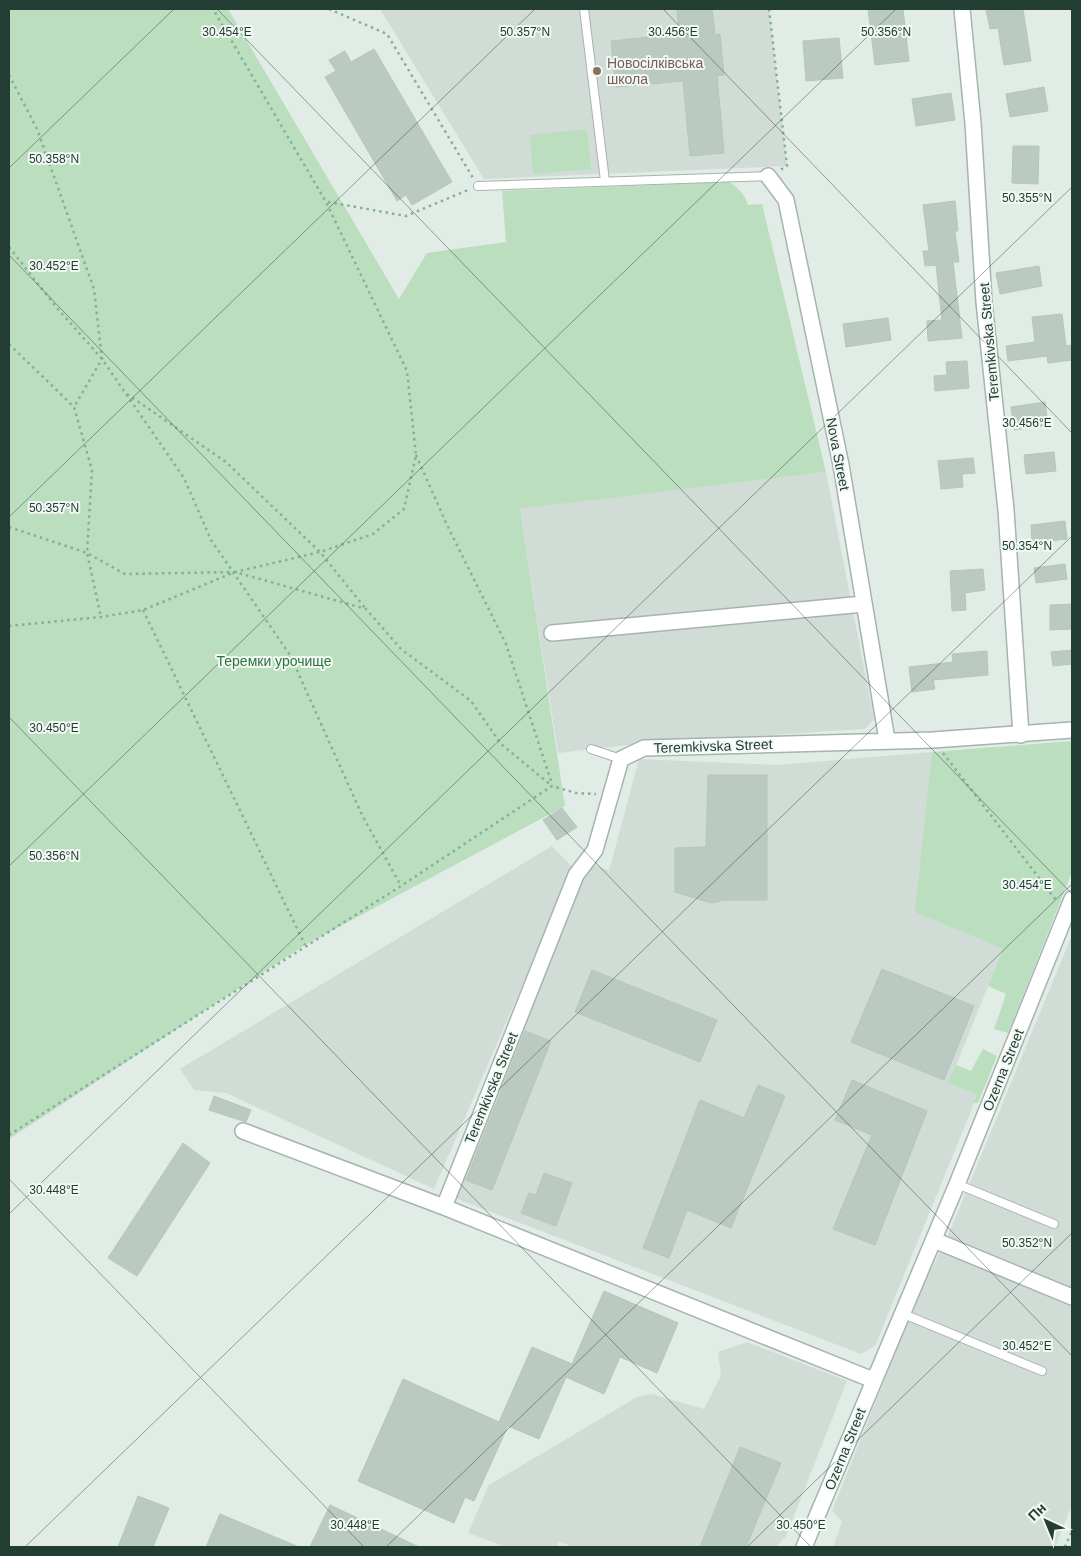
<svg xmlns="http://www.w3.org/2000/svg" width="1081" height="1556" font-family="Helvetica,sans-serif">
	<rect width="100%" height="100%" fill="#e2ece6"/>
	<path fill="#d0dcd5" d="M380,9H769L787,166L484,179Z
		M826,472L874,719L865,729L645,743L558,753L520,509Z
		M932,752L916,912L1003,949L949,1083L978,1094L875,1346L861,1354L455,1198L581,879L594,864L609,871L639,759L777,765Z
		M552,846L573,868L434,1189L226,1093L194,1090L180,1069Z
		M1072,935V1505L1055,1547H833L842,1522L832,1511L916,1301L952,1226Z
		M747,1342L847,1381L786,1536L776,1547H574L559,1542L556,1547H506L468,1533L489,1485L637,1397L651,1394L704,1409L721,1375L718,1352Z"/>
	<path fill="#badebe" d="M9,9H228L399,299L427,253L506,242L502,191L729,182C739,189 744,193 748,205L762,204L826,472L520,509L565,806L305,945L9,1139Z
		M587,129L591,169L533,174L530,135Z
		M1072,741V872L1008,1033L994,1029L1006,994L988,986L1003,949L915,912L932,752Z
		M983,1049L997,1056L978,1103H974L977,1094L948,1083L956,1065L971,1071Z"/>
	<path fill="#bacac1" stroke="#b4c6bc" d="M677,9H712L715,35L720,34L724,75L717,76L724,153L690,156L683,81L616,87L611,41L679,34Z
		M868,9H903L909,61L875,65Z
		M986,9H1023L1031,61L1004,65L998,28L990,29Z
		M839,38L843,78L806,81L803,41Z
		M374,49L452,182L412,205L406,195L397,201L325,77L336,71L329,60L345,51L351,62Z
		M1044,87L1048,111L1010,117L1006,94Z
		M951,93L955,120L916,126L912,99Z
		M1013,146H1039L1038,184L1012,183Z
		M955,201L958,231H955L959,262H953L962,338L928,341L927,321L942,320L936,265L925,266L923,251H929L923,205Z
		M1039,266L1042,286L1000,294L996,273Z
		M1062,314L1066,346L1072,345V360L1048,363L1047,356L1008,361L1006,346L1035,342L1032,317Z
		M888,318L891,340L846,347L843,324Z
		M967,361L969,388L935,391L934,376L947,375L946,362Z
		M1045,402L1048,425L1014,430L1011,407Z
		M1054,452L1056,471L1026,474L1024,455Z
		M973,458L975,473L962,474L963,487L941,489L938,461Z
		M1065,521L1067,539L1032,543L1031,525Z
		M1065,564L1067,579L1036,583L1034,568Z
		M983,569L985,590L965,593L966,610L952,611L950,571Z
		M1072,604V629L1050,630V605Z
		M1072,650V664L1053,666L1051,652Z
		M987,651L988,675L933,680L935,689L912,692L909,667L953,662L952,654Z
		M708,775H767V900H723L712,903L675,892V848L706,847Z
		M562,808L577,827L557,840L543,820Z
		M882,969L974,1006L944,1080L851,1042Z
		M592,970L717,1020L700,1062L575,1012Z
		M525,1031L551,1041L492,1190L466,1180Z
		M852,1080L927,1111L875,1245L833,1229L872,1135L835,1120Z
		M758,1085L785,1096L731,1228L687,1210L669,1258L643,1248L700,1100L744,1118Z
		M214,1096L251,1110L246,1122L209,1110Z
		M183,1143L210,1163L137,1276L108,1258Z
		M544,1173L572,1183L556,1226L521,1213L529,1193L536,1195Z
		M604,1291L678,1323L657,1373L620,1357L604,1394L566,1377L539,1439L508,1426L474,1501L465,1497L454,1523L358,1481L403,1379L499,1422L532,1347L572,1364Z
		M740,1447L781,1463L746,1547H700Z
		M138,1496L169,1508L153,1547H118Z
		M330,1505L419,1547H310Z
		M220,1514L299,1547H206Z"/>
	<g fill="none" stroke-linecap="round" stroke-linejoin="round">
		<defs>
			<path id="lane" d="M584,9L605,181
				M478,186L768,176
				M591,749L621,759
				M957,1184L1054,1224
				M901,1313L1042,1371"/>
			<path id="street" d="M962,9L973,123L984,302L1006,510L1021,735
				M768,176L786,200L841,465L887,740
				M552,633L864,604
				M243,1131L444,1207L873,1380
				M444,1207L576,875L595,850L621,759L644,748L933,740L1072,730
				M934,1240L1072,1297
				M804,1547L957,1184L1072,899"/>
		</defs>
		<use href="#lane" stroke="#a5b4ac" stroke-width="10"/>
		<use href="#street" stroke="#a5b4ac" stroke-width="18"/>
		<path stroke="#82b09a" stroke-width="2.5" stroke-dasharray="2.5 4" stroke-linecap="butt" d="M329,9L387,34L473,178
			M769,9L787,166L780,170
			M9,75L37,129L94,289L102,359L74,407
			M328,202L406,216L468,190
			M9,247L57,308L102,359L184,478L211,540L290,655L362,815L401,886
			M9,344L74,407L92,470L87,553L101,617
			M127,394L226,462L320,552L365,608
			M416,455L447,525L506,644L552,784
			M9,527L87,553L125,574L235,572L366,609L401,649L471,701L501,744L552,786
			M143,610L305,945
			M9,626L101,617L143,610L235,572L320,552L373,534L404,509L416,455L407,371L326,202L213,9
			M943,753L1056,900
			M9,1135L401,886L552,786L576,793L596,794
			M1065,1547L1072,1531"/>
		<use href="#lane" stroke="#fff" stroke-width="8"/>
		<use href="#street" stroke="#fff" stroke-width="15"/>
	</g>
	<path fill="none" stroke="#223d32" stroke-width="1" stroke-opacity="0.45" d="M217,9L1072,894M663,9L1072,433M9,168L174,9M9,255L1072,1356M9,517L535,9M9,717L811,1547M9,866L896,9M9,1179L364,1547M9,1214L1072,187M25,1547L1072,536M386,1547L1072,884M747,1547L1072,1233"/>
	<circle fill="#8d6e63" stroke="#f2f9f5" stroke-width="2" cx="597" cy="71" r="5"/>
	<g text-anchor="middle" stroke-width="4" stroke-linejoin="round" paint-order="stroke">
		<g font-size="14" fill="#785e54" stroke="#f2f9f5" text-anchor="start">
			<text x="607" y="68">Новосілківська<tspan x="607" dy="16">школа</tspan></text>
		</g>
		<g font-size="14" fill="#223d32" stroke="#f2f9f5">
			<text transform="translate(989 342) rotate(-95)" y="5">Teremkivska Street</text>
			<text transform="translate(838 454) rotate(79)" y="5">Nova Street</text>
			<text transform="translate(713 746) rotate(-2)" y="5">Teremkivska Street</text>
			<text transform="translate(1003 1070) rotate(-68)" y="5">Ozerna Street</text>
			<text transform="translate(491 1088) rotate(-68)" y="5">Teremkivska Street</text>
			<text transform="translate(845 1449) rotate(-68)" y="5">Ozerna Street</text>
		</g>
		<g font-size="14" fill="#2b753c" stroke="#f2f9f5">
			<text x="274" y="666">Теремки урочище</text>
		</g>
	</g>
	<g font-size="12" text-anchor="middle" fill="#223d32" stroke="#f2f9f5" stroke-width="4" stroke-linejoin="round" paint-order="stroke">
		<text x="525" y="36">50.357°N</text>
		<text x="886" y="36">50.356°N</text>
		<text x="227" y="36">30.454°E</text>
		<text x="673" y="36">30.456°E</text>
		<text x="54" y="163">50.358°N</text>
		<text x="1027" y="202">50.355°N</text>
		<text x="54" y="270">30.452°E</text>
		<text x="1027" y="427">30.456°E</text>
		<text x="54" y="512">50.357°N</text>
		<text x="1027" y="550">50.354°N</text>
		<text x="54" y="732">30.450°E</text>
		<text x="54" y="860">50.356°N</text>
		<text x="1027" y="889">30.454°E</text>
		<text x="54" y="1194">30.448°E</text>
		<text x="1027" y="1247">50.352°N</text>
		<text x="1027" y="1350">30.452°E</text>
		<text x="355" y="1529">30.448°E</text>
		<text x="801" y="1529">30.450°E</text>
	</g>
	<rect width="1081" height="1556" fill="none" stroke="#223d32" stroke-width="20"/>
	<g transform="translate(1046 1521) rotate(316)" stroke="#f2f9f5" stroke-width="4" paint-order="stroke">
	<path d="M0-4L9 19L0 12L-9 19Z" fill="#223d32"/>
	<text y="-8" font-size="14" font-weight="bold" text-anchor="middle" fill="#223d32">Пн</text>
	</g>
</svg>
